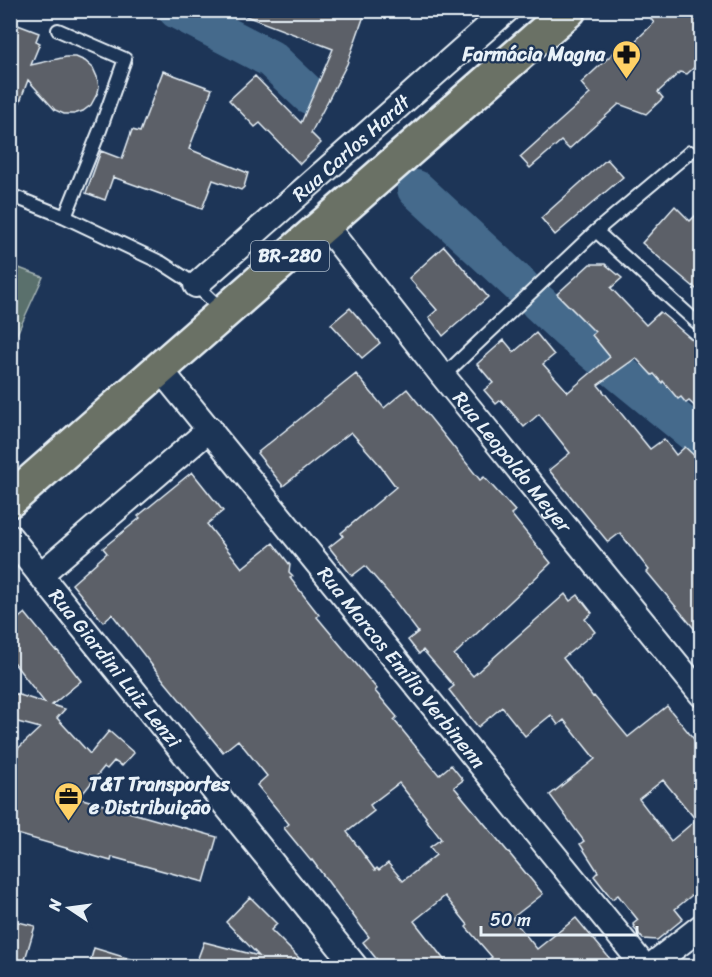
<svg xmlns="http://www.w3.org/2000/svg" width="712" height="977" font-family="Sriracha,sans-serif">
	<rect width="100%" height="100%" fill="#1d3557"/>
	<filter id="ink" filterUnits="userSpaceOnUse"><feTurbulence type="fractalNoise" baseFrequency=".0167" numOctaves="2"/><feDisplacementMap in="SourceGraphic" scale="12" xChannelSelector="R" yChannelSelector="G"/><feConvolveMatrix kernelMatrix="1 2 1 2 8 2 1 2 1" color-interpolation-filters="sRGB"/></filter>
	<g filter="url(#ink)">
		<path fill="#5a706c" stroke="#a1b0b2" stroke-width="1.5" d="M11,265L43,277L11,347L10,265Z"/>
		<g fill="none" stroke-linecap="round" stroke-linejoin="round">
			<path stroke="#446a8c" stroke-width="38" d="M177,10L271,59L309,95
				M416,189L521,286
				M538,302L569,331L702,440"/>
		</g>
		<path fill="#5c6067" stroke="#e8f1f8" stroke-width="1.5" fill-rule="evenodd" d="M235,10H366L347,64L311,133L321,143L300,164L260,123L255,127L229,100L255,76L301,123L333,49L235,12Z
			M660,10H702V60L687,74L680,72L658,92L663,98L646,114L619,104L569,149L561,141L530,168L520,157L590,94L581,83L624,43L628,48L654,23L651,19Z
			M10,22L39,33L36,41L40,43L31,65L66,57H76L85,61L93,68L97,77L99,87L98,92L91,105L83,111L74,114H64L55,110L28,80L12,123H10Z
			M163,71L212,89L189,149L248,173L244,187L241,190L213,180L202,209L113,177L105,200L86,193L101,151L122,159L132,130L140,132Z
			M607,159L623,177L555,235L541,218Z
			M675,206L690,221L702,209V294L642,243Z
			M444,246L488,297L443,336L429,317L437,310L409,278Z
			M590,264H605L622,278L611,288L646,325L660,312L702,348V413L689,401L686,403L681,397L678,399L663,381L662,383L654,374L652,375L636,358L598,385L650,449L664,439L676,455L685,447L702,463V638L647,572L649,570L620,533L608,542L549,470L570,453L539,414L524,427L501,400L496,404L484,390L493,383L477,364L504,340L514,352L536,333L554,355L543,364L568,392L610,357L592,335L595,332L557,294Z
			M350,308L380,343L362,358L331,324Z
			M356,374L384,408L407,389L480,480L484,477L515,511L511,514L551,563L454,655L473,676L565,594L570,601L578,595L592,613L585,619L595,632L563,658L593,697L594,696L628,737L667,706L702,749V887L675,909L683,919L657,940L643,939L634,928L635,926L633,924L638,920L618,895L612,899L594,876L598,872L580,844L584,841L550,795L595,759L564,720L558,725L551,715L525,736L502,707L478,727L449,690L454,686L423,650L419,654L408,640L418,632L391,596L365,566L352,576L329,547L343,536L341,533L396,487L378,463L351,432L283,486L257,453ZM663,780L696,820L671,841L639,799Z
			M192,472L223,511L207,524L242,568L273,543L290,565L289,572L293,576L290,578L319,615L317,617L377,689L375,691L397,717L394,720L439,775L451,765L463,780L454,787L543,894L512,918L537,949L576,918L616,966H479L492,957L466,927L468,925L445,896L414,921L449,966H382L363,942L369,937L312,860L311,861L284,828L289,824L257,785L267,776L238,740L223,752L165,682L112,614L103,622L72,584L107,553L103,548L140,518L138,516ZM399,783L426,817L425,818L441,839L430,847L436,855L403,881L388,863L379,870L377,868L375,870L347,832L374,811L370,805Z
			M25,613L56,651L57,650L81,681L52,705L65,709L57,718L90,754L109,731L134,753L122,766L114,761L107,769L104,767L79,798L217,837L204,882L112,857L111,861L10,832V801L18,775L10,767V756L40,728L10,720V692L45,703L10,658V625Z
			M250,897L277,924L271,930L307,966H195L204,942L259,956L226,922Z
			M10,920L35,926L23,966H10Z
			M94,948L140,962V966H89Z"/>
		<g fill="none" stroke-linecap="round" stroke-linejoin="round">
			<defs>
				<path id="service" d="M58,30L125,59L100,130L65,217L162,263L196,285L223,311
					M10,195L65,217
					M596,231L702,327
					M443,376L596,231L690,152"/>
				<g id="minor">
					<path id="s1" d="M325,225L443,376L702,695"/>
					<path id="s2" d="M196,285L507,10"/>
					<path id="s3" d="M160,369L644,966"/>
					<path id="s4" d="M10,537L355,966"/>
					<path d="M40,575L210,429"/>
					<path d="M651,966L702,926"/>
				</g>
				<path id="trunk" d="M10,500L569,10"/>
			</defs>
			<use href="#service" stroke="#e8f1f8" stroke-width="16"/>
			<use href="#minor" stroke="#e8f1f8" stroke-width="28"/>
			<use href="#trunk" stroke="#e8f1f8" stroke-width="38"/>
			<use href="#service" stroke="#1d3557" stroke-width="12"/>
			<use href="#minor" stroke="#1d3557" stroke-width="24"/>
			<use href="#trunk" stroke="#6b7165" stroke-width="33"/>
		</g>
	</g>
	<defs>
		<symbol id="pharmacy-pin" viewBox="-11 -11 22 30"><path d="M0 17L-7.5 6A9.5 9.5 0 1 1 7.5 6Z" fill="#ffd166" stroke="#1d3557"/><path d="M-2-6h4v4h4v4h-4v4h-4v-4h-4v-4h4Z" fill="#111"/></symbol>
		<symbol id="office-pin" viewBox="-11 -11 22 30"><path d="M0 17L-7.5 6A9.5 9.5 0 1 1 7.5 6Z" fill="#ffd166" stroke="#1d3557"/><path d="M-6-3h4V-5.5h4V-3h4V5H-6ZM-1-4.5V-3h2v-1.5ZM-6 0V1H6V0Z" fill="#111"/></symbol>
	</defs>
	<g fill-rule="evenodd">
		<use href="#pharmacy-pin" x="610" y="38" width="33" height="45"/>
		<use href="#office-pin" x="52" y="780" width="33" height="45"/>
	</g>
	<g text-anchor="middle" stroke-width="4.5" stroke-linejoin="round" paint-order="stroke">
		<rect fill="#1d3557" stroke="#abb9c8" stroke-width="1.5" x="251" y="241" width="78" height="30" rx="4.5"/>
		<g font-size="18" font-weight="bold" fill="#e8f1f8">
			<text x="290" y="262">BR-280</text>
		</g>
		<g font-size="20" font-weight="bold" fill="#e8f1f8" stroke="#1d3557" text-anchor="end">
			<text x="605" y="61">Farmácia Magna</text>
			<text x="89" y="791" text-anchor="start">T&amp;T Transportes<tspan x="89" dy="23">e Distribuição</tspan></text>
		</g>
		<g font-size="20" fill="#e8f1f8" stroke="#1d3557">
			<text dy="7" stroke="none"><textPath href="#s2" startOffset="207">Rua Carlos Hardt</textPath></text>
			<text dy="7" stroke="none"><textPath href="#s1" startOffset="302">Rua Leopoldo Meyer</textPath></text>
			<text dy="7" stroke="none"><textPath href="#s4" startOffset="168">Rua Giardini Luiz Lenzi</textPath></text>
			<text dy="7" stroke="none"><textPath href="#s3" startOffset="384">Rua Marcos Emílio Verbinenn</textPath></text>
		</g>
	</g>
	<rect width="712" height="977" fill="none" stroke="#1d3557" stroke-width="36"/>
	<rect x="18" y="18" width="676" height="941" fill="none" stroke="#e8f1f8" stroke-width="2" filter="url(#ink)"/>
	<g transform="translate(69 908) rotate(283)" stroke="#1d3557" stroke-width="4.5" paint-order="stroke">
	<path d="M0-4.5L10 22L0 15L-10 22Z" fill="#e8f1f8"/>
	<text y="-9" font-size="16" font-weight="bold" text-anchor="middle" fill="#e8f1f8">N</text>
	</g>
	<path d="M481 926v9h156v-9" fill="none" stroke="#e8f1f8" stroke-width="3"/>
	<text x="490" y="926" font-size="18" fill="#e8f1f8" stroke="#1d3557" stroke-width="4.5" paint-order="stroke">50 m</text>
</svg>
